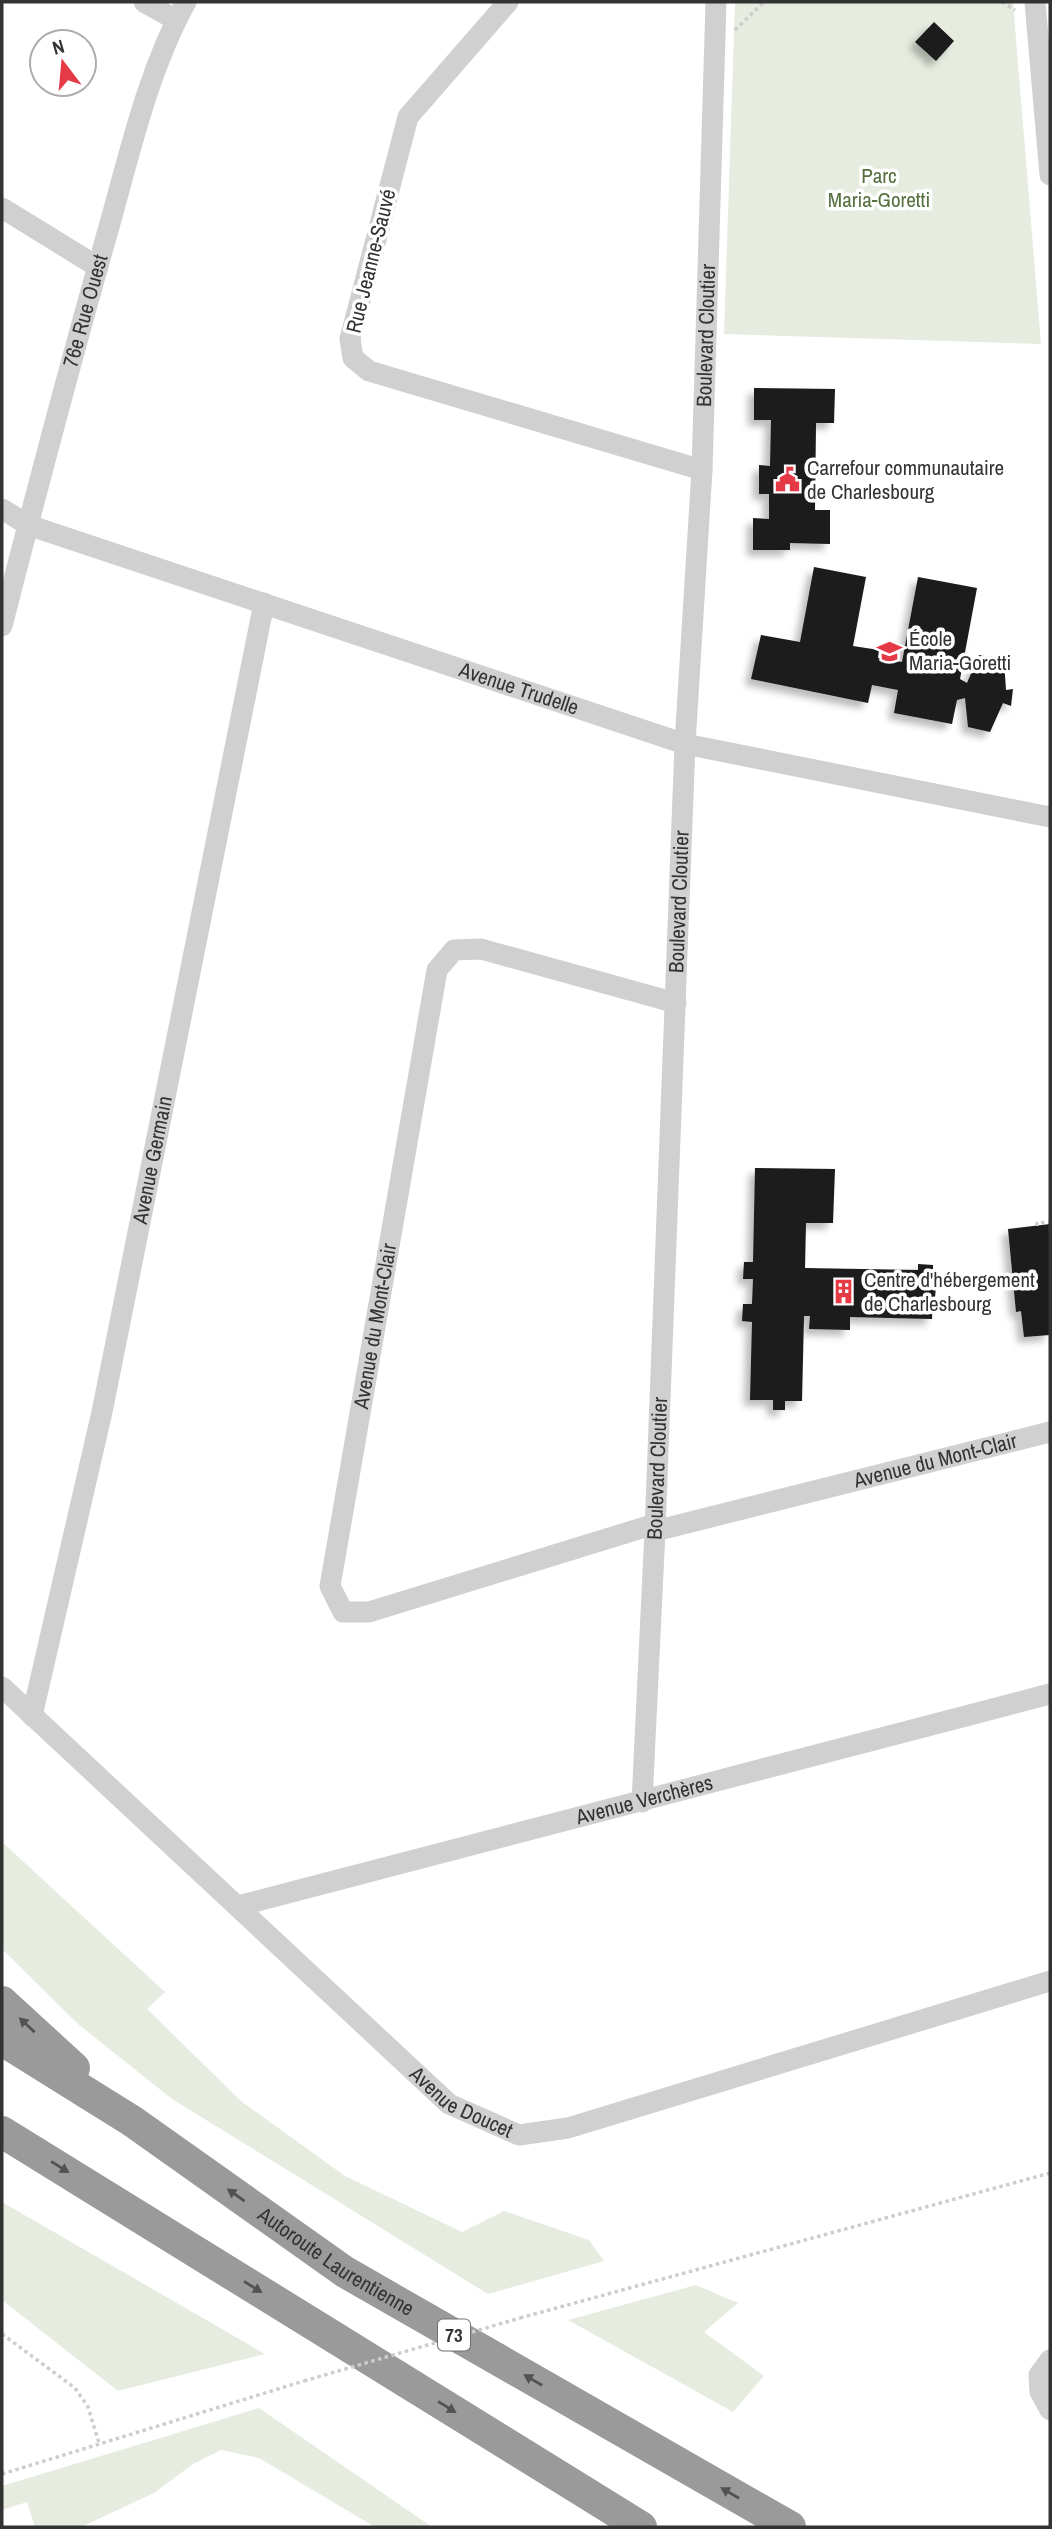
<svg xmlns="http://www.w3.org/2000/svg" width="1052" height="2529" font-family="'Archivo Narrow',sans-serif">
	<defs>
		<filter id="shadow"><feDropShadow dx="-6" dy="6" stdDeviation="3.5" flood-color="#0004"/></filter>
	</defs>
	<rect width="100%" height="100%" fill="#fff"/>
	<path fill="#e6ecdf" d="M735,2H1013L1041,344L724,334Z
		M2,1842L165,1992L147,2009L242,2102L345,2176L462,2232L504,2211L589,2240L604,2261L488,2294L172,2099L78,2024L2,1949Z
		M2,2202L265,2354L118,2391L2,2300Z
		M696,2285L738,2303L704,2332L764,2376L733,2412L568,2320Z
		M259,2408L432,2527H375L259,2458L221,2450L193,2464L154,2493L81,2527H35L27,2502L2,2510V2486Z"/>
	<path fill="#1a1a1a" filter="url(#shadow)" d="M934,22L954,41L936,61L915,42Z
		M754,388L835,389L834,423H816L815,510H830V544L790,543V550H753V518L769,519V494H759V465L770,466L771,420H754Z
		M814,567L866,577L853,646L879,650L878,658L902,662L918,577L977,588L960,679L967,683L979,655L1004,660L1006,690L1013,689L1011,706L1003,703L990,732L968,727L965,698L957,700L952,724L894,713L898,690L872,685L868,703L751,679L761,635L800,642Z
		M755,1168L835,1169L833,1223H806L805,1268L918,1270V1264L933,1265V1286H936L935,1298H933L932,1319L850,1317V1330L809,1329L810,1316H804L802,1401H785V1410H773V1400H750L752,1322L742,1321L743,1304H752L753,1279H743L744,1262H753Z
		M1050,1224V1335L1024,1337L1021,1311L1016,1312L1008,1229Z"/>
	<g fill="none" stroke-linecap="round" stroke-linejoin="round">
		<path stroke="#cdcdcd" stroke-width="3.5" stroke-dasharray="3.5 3.5" stroke-linecap="butt" d="M1002,2L1015,10
			M735,30L764,2
			M1037,1226V1223L1050,1222
			M520,2318L1050,2173
			M2,2334L75,2388L88,2407L99,2443
			M2,2474L304,2381"/>
		<g stroke="#d0d0d0" stroke-width="21">
			<path d="M144,2L176,20"/>
			<path d="M508,2L408,117L350,339L353,358L369,371L702,470"/>
			<path d="M1035,2L1050,175"/>
			<path d="M2,208L98,267"/>
			<path id="s1" d="M2,509L28,525L685,744L1050,817"/>
			<path id="s2" d="M2,626C36,493 71,360 109,227C130,152 148,71 186,2"/>
			<path id="s3" d="M655,1524L369,1612H343L330,1586L437,970L454,950L481,949L676,1003"/>
			<path id="s4" d="M655,1531L1050,1432"/>
			<path id="s5" d="M2,1687L449,2104L519,2135L568,2128L1050,1981"/>
			<path id="s6" d="M32,1716L102,1412L264,603"/>
			<path id="s7" d="M642,1802L655,1531L685,744L702,470L716,2"/>
			<path id="s8" d="M238,1906L1050,1694"/>
			<path d="M1050,2360L1039,2375L1040,2392L1050,2410"/>
		</g>
		<g stroke="#9a9a9a" stroke-width="32">
			<path d="M2,2002L74,2068"/>
			<path id="s9" d="M2,2040L132,2121L345,2272L790,2527"/>
			<path d="M2,2132L641,2527"/>
		</g>
		<path stroke="#cdcdcd" stroke-width="3.5" stroke-dasharray="3.5 3.5" stroke-linecap="butt" d="M304,2381L520,2318"/>
	</g>
	<defs><path id="oneway-solid" d="M-6-.8H1V-3.2L6.5 0L1 3.2V.8H-6Z" transform="scale(1.75)"/></defs>
	<g fill="#525252">
		<use href="#oneway-solid" transform="translate(27 2025) rotate(-137)"/>
		<use href="#oneway-solid" transform="translate(60 2167) rotate(32)"/>
		<use href="#oneway-solid" transform="translate(236 2195) rotate(-145)"/>
		<use href="#oneway-solid" transform="translate(253 2287) rotate(32)"/>
		<use href="#oneway-solid" transform="translate(533 2380) rotate(-150)"/>
		<use href="#oneway-solid" transform="translate(447 2407) rotate(32)"/>
		<use href="#oneway-solid" transform="translate(730 2493) rotate(-150)"/>
	</g>
	<defs>
		<symbol id="civic-bare" viewBox="-9 -9 18 18"><path d="M-.6-6.5H3V-4.5H.6V-3L4-1V1h2V6H-6V1h2V-1L-.6-3ZM-1.2 2.5V6h2.4V2.5Z" fill="#e63946" stroke="#fff" stroke-width="2.5" paint-order="stroke"/></symbol>
		<symbol id="school-bare" viewBox="-9 -9 18 18"><path d="M0-5L7-2L0 1L-7-2ZM-4 1L0 2.5L4 1V4Q0 6-4 4Z" fill="#e63946" stroke="#fff" stroke-width="2.5" paint-order="stroke"/></symbol>
		<symbol id="building-bare" viewBox="-9 -9 18 18"><path d="M-4-6H4V6H1V3H-1V6H-4ZM-2.5-4.3h1.7v1.8h-1.7ZM.8-4.3h1.7v1.8H.8ZM-2.5-1h1.7V.8h-1.7ZM.8-1h1.7V.8H.8Z" fill="#e63946" stroke="#fff" stroke-width="2.5" paint-order="stroke"/></symbol>
	</defs>
	<g fill-rule="evenodd">
		<use href="#civic-bare" x="770" y="462" width="35" height="35"/>
		<use href="#school-bare" x="872" y="634" width="35" height="35"/>
		<use href="#building-bare" x="826" y="1274" width="35" height="35"/>
	</g>
	<g text-anchor="middle" stroke-width="7" stroke-linejoin="round" paint-order="stroke">
		<rect fill="#fff" stroke="#707070" stroke-width="2" x="438" y="2319.5" width="32" height="31" rx="5"/>
		<g font-size="19" font-weight="bold" fill="#333">
			<text x="454" y="2342">73</text>
		</g>
		<g font-size="21" fill="#56703f" stroke="#fff">
			<text x="879" y="183">Parc<tspan x="879" dy="24">Maria-Goretti</tspan></text>
		</g>
		<g font-size="21" fill="#333" stroke="#fff">
			<text transform="translate(371 261) rotate(-76)" y="7">Rue Jeanne-Sauvé</text>
			<text dy="7" stroke="none"><textPath href="#s2" startOffset="326">76e Rue Ouest</textPath></text>
			<text dy="7" stroke="none"><textPath href="#s7" startOffset="1468">Boulevard Cloutier</textPath></text>
			<text dy="7" stroke="none"><textPath href="#s1" startOffset="548">Avenue Trudelle</textPath></text>
			<text dy="7" stroke="none"><textPath href="#s7" startOffset="901">Boulevard Cloutier</textPath></text>
			<text dy="7" stroke="none"><textPath href="#s6" startOffset="569">Avenue Germain</textPath></text>
			<text dy="7" stroke="none"><textPath href="#s3" startOffset="618">Avenue du Mont-Clair</textPath></text>
			<text dy="7" stroke="none"><textPath href="#s4" startOffset="289">Avenue du Mont-Clair</textPath></text>
			<text dy="7" stroke="none"><textPath href="#s7" startOffset="334">Boulevard Cloutier</textPath></text>
			<text dy="7" stroke="none"><textPath href="#s8" startOffset="420">Avenue Verchères</textPath></text>
			<text dy="7" stroke="none"><textPath href="#s5" startOffset="621">Avenue Doucet</textPath></text>
			<text dy="7" stroke="none"><textPath href="#s9" startOffset="401">Autoroute Laurentienne</textPath></text>
		</g>
		<g font-size="21" fill="#333" stroke="#fff" text-anchor="start">
			<text x="807" y="475">Carrefour communautaire<tspan x="807" dy="24">de Charlesbourg</tspan></text>
			<text x="909" y="646">École<tspan x="909" dy="24">Maria-Goretti</tspan></text>
			<text x="864" y="1287">Centre d'hébergement<tspan x="864" dy="24">de Charlesbourg</tspan></text>
		</g>
	</g>
	<rect width="1052" height="2529" fill="none" stroke="#333333" stroke-width="7"/>
	<g transform="translate(63 63) rotate(344)"><circle r="33" fill="#ffffff" stroke="#adadad" stroke-width="2"/>
	<path d="M0-5L12 26L0 18L-12 26Z" fill="#e63946"/>
	<text y="-10" font-size="19" font-weight="bold" text-anchor="middle" fill="#333333">N</text>
	</g>
</svg>
